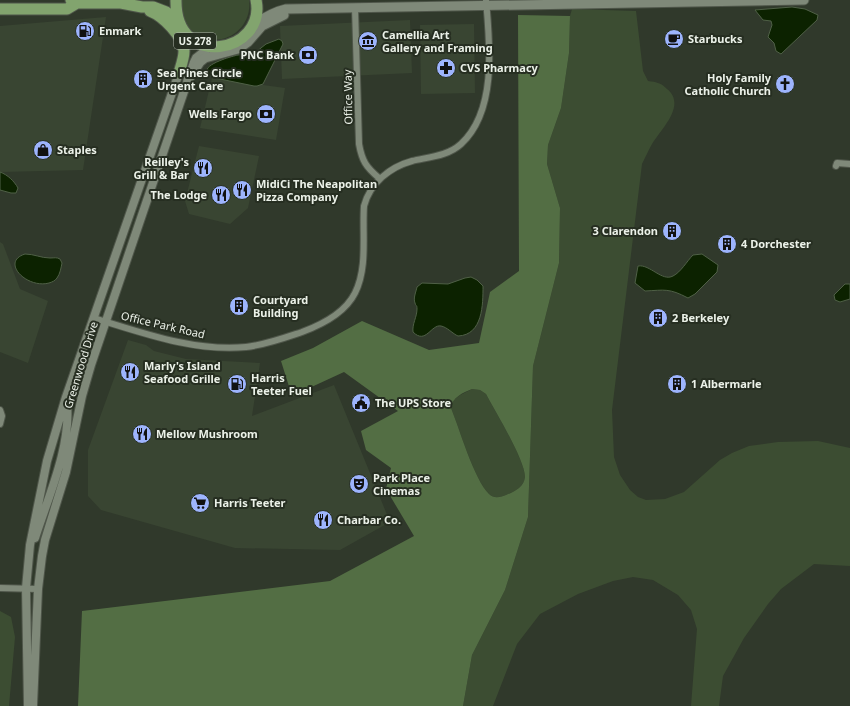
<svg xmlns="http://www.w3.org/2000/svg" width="850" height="706" font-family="'Noto Sans',sans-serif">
	<rect width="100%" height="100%" fill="#30392b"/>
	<path fill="#394532" d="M106,17L83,170L0,172V26Z
		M410,20L412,73L282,79L280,26Z
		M474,24L475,93L421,94L420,25Z
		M212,78L285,88L276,140L200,128Z
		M199,146L259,156L248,208L230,224L189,214L185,201Z
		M0,242L3,244L20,289L48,301L28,363L0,352Z
		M128,340L146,345L154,351L186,359L260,363L252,416L334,385L390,522L340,550L235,548L101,510L88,496V450Z"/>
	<path fill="#3c4d32" d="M181,0H249C253,30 220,51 195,33C191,31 187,26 185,22C182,16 182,7 181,0Z
		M572,9L636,11L643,71L648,81C657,82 661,83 667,89C687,105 661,129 652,144C648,151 645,158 642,164L612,410L614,457L620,475L630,490L638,497L646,500L665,499L684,492L720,460L732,453L749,446L778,442L818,441L850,448V566L814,564L781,589L768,604L744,638L723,676L719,706H691L697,629L691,610L678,595L653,580L633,577L613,581L578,594L540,614L517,644L493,706H463L472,655L505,590L528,517L533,366L559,263L560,208L547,164L548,145L561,108L569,53L570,16Z
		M472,389L480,390L486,394C495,411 525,460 525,477C524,487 514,492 506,495C501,497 494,499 489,494C474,479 460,430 451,408C452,397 463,394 472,389Z
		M0,611L11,617L15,637L9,706H0Z"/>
	<path fill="#536e44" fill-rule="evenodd" d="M518,15L570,16L569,53L561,108L548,145L547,164L560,208L559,263L533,366L528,517L505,590L472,655L463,706H78L82,611L330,581L414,536L386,489L391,468L366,450L361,431L398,411L344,372L292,396L281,361L313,348L362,321L429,350L479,343L490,292L519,271ZM472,389L480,390L486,394C495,411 525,460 525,477C524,487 514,492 506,495C501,497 494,499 489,494C474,479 460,430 451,408C452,397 463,393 472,389Z"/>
	<path fill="#0c2200" stroke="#4f6046" d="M792,7L805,9L818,15L817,20L781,54L776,51L774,43L768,37L772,25L771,21L763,20L755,10Z
		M279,39L282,41L283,44L263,84L257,86H254L215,78C190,68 229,57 238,55C242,54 246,56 251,56L266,44Z
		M0,172C8,175 14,181 18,188L16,193H11L0,190Z
		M25,254C34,254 41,258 50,258C55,258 56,257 60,259L62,263C61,268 60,274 57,278C55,281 52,282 49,283C27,289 0,262 25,254Z
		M702,254L718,265L717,272L695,294L688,298C669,288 665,290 645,291L635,283L638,266C650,264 662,282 673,276C681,272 687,261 693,255Z
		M471,277L477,280L483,286C483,304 483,335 458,336C453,334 447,327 441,326C431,324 426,345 413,332C412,324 417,317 417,309C417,304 416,307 415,303C413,298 416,292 417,287L422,283L448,284L465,278Z
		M845,284H850V299L840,302L835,300L834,295Z"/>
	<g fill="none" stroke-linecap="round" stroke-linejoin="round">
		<defs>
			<path id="minor" d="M355,8L359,144C362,161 366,167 379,178
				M836,166L837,163L850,164
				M94,318C143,333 195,352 246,347C265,345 284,338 302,332C321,325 345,313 355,293C368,267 362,234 364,206C370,183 390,167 412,161C429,157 448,156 461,144C497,111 490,45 486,0
				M0,410L2,416L0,424
				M0,588L38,589"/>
			<path id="tertiary" d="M35,538C48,497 71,448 67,404
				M33,705L38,589L42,556L45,540L66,472L82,396L91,365L194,62L196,58L210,47
				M28,706L26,588L30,545L47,461L66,397L179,73L182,68"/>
			<path id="secondary" d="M252,26C263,18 273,12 286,9L804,0
				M188,80L200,62L205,58L238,49L248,42L262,26L284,15"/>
			<path id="trunk" d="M71,0L77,3H121L142,7H153L166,12L178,21
				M176,0C175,71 267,53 256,0
				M0,9H67L77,3
				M150,11C163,16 183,36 184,51C184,58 181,66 179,73"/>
		</defs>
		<use href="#minor" stroke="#4f564a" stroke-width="8"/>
		<use href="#tertiary" stroke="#4f564a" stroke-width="10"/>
		<use href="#secondary" stroke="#4f564a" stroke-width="11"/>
		<use href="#trunk" stroke="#4f564a" stroke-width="13"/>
		<use href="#minor" stroke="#7f8979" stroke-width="6"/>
		<use href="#tertiary" stroke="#7f8979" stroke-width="8"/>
		<use href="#secondary" stroke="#7f8979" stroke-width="9"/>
		<use href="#trunk" stroke="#82a46e" stroke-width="11"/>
	</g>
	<defs>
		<symbol id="fuel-disc" viewBox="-11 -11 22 22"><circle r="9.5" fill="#9db4fd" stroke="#262e21"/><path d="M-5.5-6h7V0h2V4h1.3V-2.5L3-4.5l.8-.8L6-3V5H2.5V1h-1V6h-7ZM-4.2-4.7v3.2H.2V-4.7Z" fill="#111"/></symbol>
		<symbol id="cafe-disc" viewBox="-11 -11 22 22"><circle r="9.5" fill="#9db4fd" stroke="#262e21"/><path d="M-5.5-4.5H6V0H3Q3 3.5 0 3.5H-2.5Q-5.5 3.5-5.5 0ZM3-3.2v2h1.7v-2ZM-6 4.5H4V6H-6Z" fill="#111"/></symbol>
		<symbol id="museum-disc" viewBox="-11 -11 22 22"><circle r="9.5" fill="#9db4fd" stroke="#262e21"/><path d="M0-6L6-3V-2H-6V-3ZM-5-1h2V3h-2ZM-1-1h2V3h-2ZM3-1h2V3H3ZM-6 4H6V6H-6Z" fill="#111"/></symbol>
		<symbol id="bank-disc" viewBox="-11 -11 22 22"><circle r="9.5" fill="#9db4fd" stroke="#262e21"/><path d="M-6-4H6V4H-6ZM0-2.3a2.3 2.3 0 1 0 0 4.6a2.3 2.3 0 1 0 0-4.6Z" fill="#111"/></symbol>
		<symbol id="pharmacy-disc" viewBox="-11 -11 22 22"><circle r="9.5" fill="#9db4fd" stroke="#262e21"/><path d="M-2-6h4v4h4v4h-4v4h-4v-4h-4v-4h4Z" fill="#111"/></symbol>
		<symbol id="building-disc" viewBox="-11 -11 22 22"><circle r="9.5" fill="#9db4fd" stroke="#262e21"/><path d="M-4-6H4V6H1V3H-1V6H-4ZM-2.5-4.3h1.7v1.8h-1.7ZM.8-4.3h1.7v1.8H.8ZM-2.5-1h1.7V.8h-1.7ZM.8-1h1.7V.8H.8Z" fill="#111"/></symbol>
		<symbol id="church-disc" viewBox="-11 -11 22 22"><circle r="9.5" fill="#9db4fd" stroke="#262e21"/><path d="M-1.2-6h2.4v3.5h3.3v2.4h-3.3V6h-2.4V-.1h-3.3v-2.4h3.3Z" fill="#111"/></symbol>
		<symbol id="shop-disc" viewBox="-11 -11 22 22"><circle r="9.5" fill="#9db4fd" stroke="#262e21"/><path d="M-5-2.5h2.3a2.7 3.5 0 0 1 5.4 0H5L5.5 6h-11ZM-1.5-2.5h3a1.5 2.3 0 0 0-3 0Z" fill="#111"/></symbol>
		<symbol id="restaurant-disc" viewBox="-11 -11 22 22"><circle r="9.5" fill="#9db4fd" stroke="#262e21"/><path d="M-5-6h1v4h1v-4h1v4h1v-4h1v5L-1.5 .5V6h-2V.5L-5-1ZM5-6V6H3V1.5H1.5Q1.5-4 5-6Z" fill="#111"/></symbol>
		<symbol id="civic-disc" viewBox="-11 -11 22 22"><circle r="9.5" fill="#9db4fd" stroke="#262e21"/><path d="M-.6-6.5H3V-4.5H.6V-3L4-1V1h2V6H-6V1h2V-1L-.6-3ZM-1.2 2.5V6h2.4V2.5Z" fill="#111"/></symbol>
		<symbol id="theatre-disc" viewBox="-11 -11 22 22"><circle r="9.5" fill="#9db4fd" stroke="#262e21"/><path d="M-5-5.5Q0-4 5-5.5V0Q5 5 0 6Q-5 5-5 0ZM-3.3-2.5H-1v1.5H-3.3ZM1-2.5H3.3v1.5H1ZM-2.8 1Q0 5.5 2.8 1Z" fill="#111"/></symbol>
		<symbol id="supermarket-disc" viewBox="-11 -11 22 22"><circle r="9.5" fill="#9db4fd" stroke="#262e21"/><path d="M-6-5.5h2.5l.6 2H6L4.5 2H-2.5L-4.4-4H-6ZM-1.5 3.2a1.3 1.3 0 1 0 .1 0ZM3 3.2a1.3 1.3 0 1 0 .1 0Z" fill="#111"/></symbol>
	</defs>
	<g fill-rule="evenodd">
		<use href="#fuel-disc" x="74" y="20" width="22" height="22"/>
		<use href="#cafe-disc" x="663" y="28" width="22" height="22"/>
		<use href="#museum-disc" x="357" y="30" width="22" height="22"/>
		<use href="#bank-disc" x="297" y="44" width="22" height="22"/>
		<use href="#pharmacy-disc" x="435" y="57" width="22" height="22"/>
		<use href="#building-disc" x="132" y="68" width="22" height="22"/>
		<use href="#church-disc" x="774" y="73" width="22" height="22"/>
		<use href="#bank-disc" x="255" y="103" width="22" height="22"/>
		<use href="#shop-disc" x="32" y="139" width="22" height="22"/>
		<use href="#restaurant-disc" x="192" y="157" width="22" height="22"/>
		<use href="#restaurant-disc" x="231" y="179" width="22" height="22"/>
		<use href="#restaurant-disc" x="210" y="184" width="22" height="22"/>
		<use href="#building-disc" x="661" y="220" width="22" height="22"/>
		<use href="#building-disc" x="716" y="233" width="22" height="22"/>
		<use href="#building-disc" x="228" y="295" width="22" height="22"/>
		<use href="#building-disc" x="647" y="307" width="22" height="22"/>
		<use href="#restaurant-disc" x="119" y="361" width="22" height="22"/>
		<use href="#fuel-disc" x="226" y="373" width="22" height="22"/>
		<use href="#building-disc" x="666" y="373" width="22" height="22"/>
		<use href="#civic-disc" x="350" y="392" width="22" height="22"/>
		<use href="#restaurant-disc" x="131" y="423" width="22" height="22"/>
		<use href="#theatre-disc" x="348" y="473" width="22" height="22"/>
		<use href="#supermarket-disc" x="189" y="492" width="22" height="22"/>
		<use href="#restaurant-disc" x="312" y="509" width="22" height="22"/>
	</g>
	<g text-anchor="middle" stroke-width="4" stroke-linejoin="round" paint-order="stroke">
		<rect fill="#262e21" stroke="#b0b6ac" stroke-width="1" x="174" y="33" width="42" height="16" rx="3"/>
		<g font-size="10" font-weight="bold" fill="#ebf1e8">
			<text x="195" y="45">US 278</text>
		</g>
		<g font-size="11" font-weight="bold" fill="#ebf1e8" stroke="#262e21" text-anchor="start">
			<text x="99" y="35">Enmark</text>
			<text x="382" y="39">Camellia Art<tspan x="382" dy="13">Gallery and Framing</tspan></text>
			<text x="688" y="43">Starbucks</text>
			<text x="294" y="59" text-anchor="end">PNC Bank</text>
			<text x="460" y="72">CVS Pharmacy</text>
			<text x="157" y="77">Sea Pines Circle<tspan x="157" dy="13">Urgent Care</tspan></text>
			<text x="771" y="82" text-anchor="end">Holy Family<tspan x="771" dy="13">Catholic Church</tspan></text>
			<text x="252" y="118" text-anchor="end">Wells Fargo</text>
			<text x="57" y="154">Staples</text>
			<text x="189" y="166" text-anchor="end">Reilley's<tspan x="189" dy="13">Grill &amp; Bar</tspan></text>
			<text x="256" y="188">MidiCi The Neapolitan<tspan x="256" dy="13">Pizza Company</tspan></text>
			<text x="207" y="199" text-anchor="end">The Lodge</text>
			<text x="658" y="235" text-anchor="end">3 Clarendon</text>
			<text x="741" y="248">4 Dorchester</text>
			<text x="253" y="304">Courtyard<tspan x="253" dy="13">Building</tspan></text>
			<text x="672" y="322">2 Berkeley</text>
			<text x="144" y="370">Marly's Island<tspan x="144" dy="13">Seafood Grille</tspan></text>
			<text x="251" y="382">Harris<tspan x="251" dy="13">Teeter Fuel</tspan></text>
			<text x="691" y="388">1 Albermarle</text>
			<text x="375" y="407">The UPS Store</text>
			<text x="156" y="438">Mellow Mushroom</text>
			<text x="373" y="482">Park Place<tspan x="373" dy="13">Cinemas</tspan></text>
			<text x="214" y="507">Harris Teeter</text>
			<text x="337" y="524">Charbar Co.</text>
		</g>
		<g font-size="11" fill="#ebf1e8" stroke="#262e21">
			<text transform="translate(348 97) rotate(-91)" y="4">Office Way</text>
			<text transform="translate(163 325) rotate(13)" y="4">Office Park Road</text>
			<text transform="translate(81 365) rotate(-73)" y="4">Greenwood Drive</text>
		</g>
	</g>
</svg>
